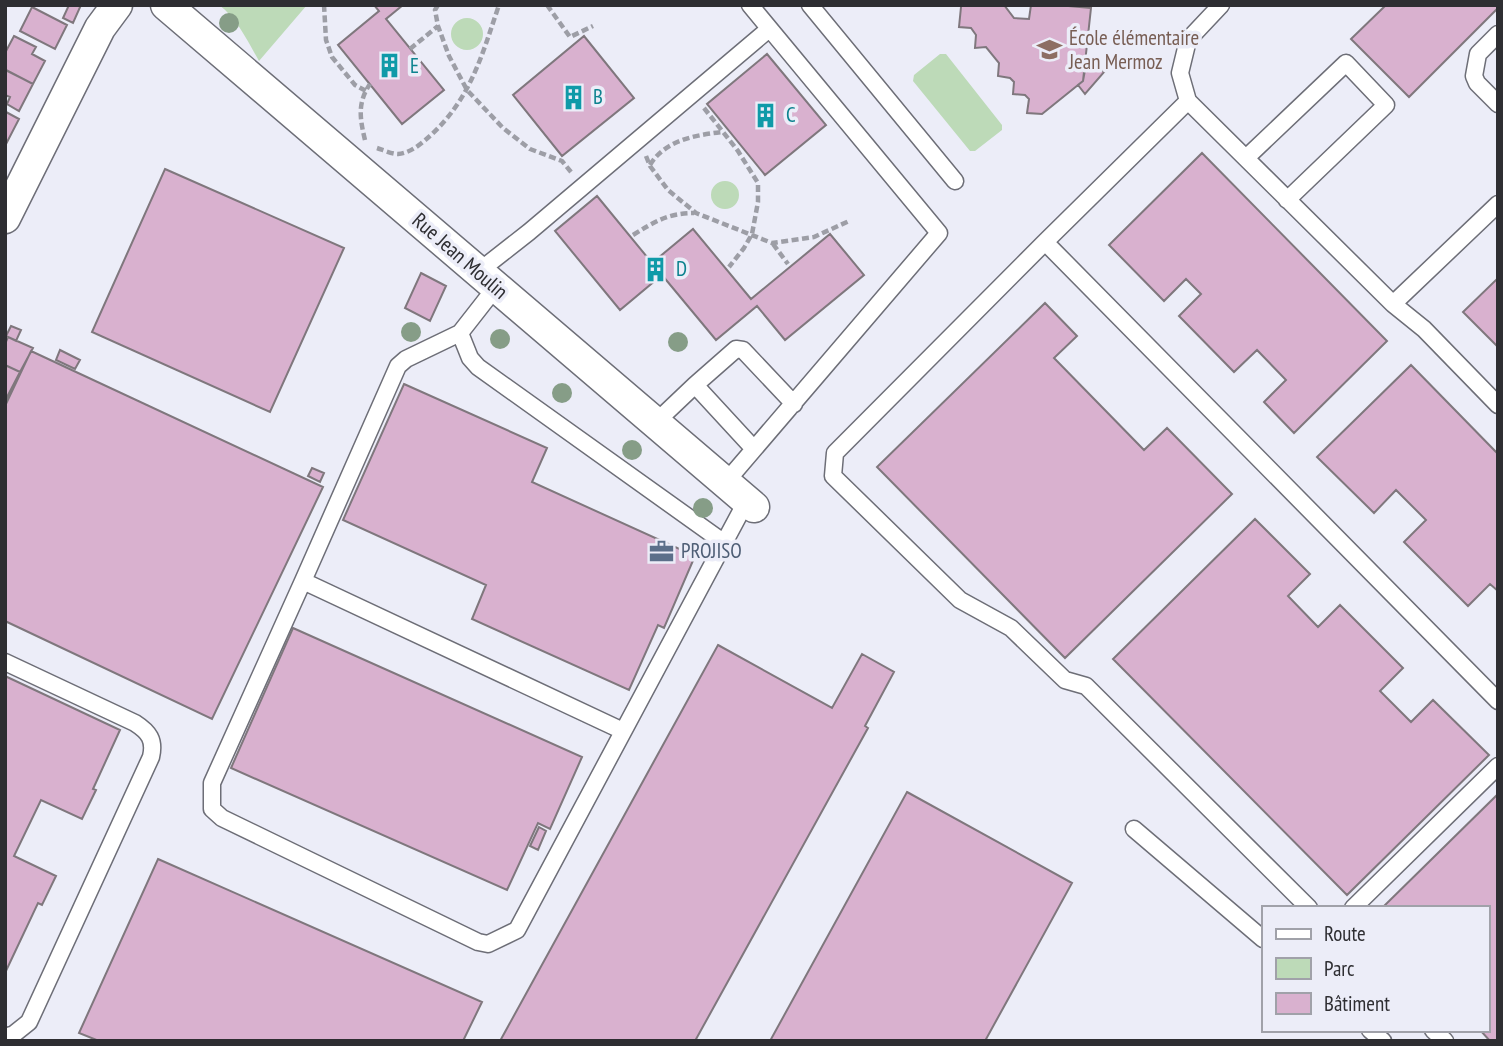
<svg xmlns="http://www.w3.org/2000/svg" width="1503" height="1046" font-family="'PT Sans Narrow',sans-serif">
	<rect width="100%" height="100%" fill="#ecedf8"/>
	<path fill="#bddab8" d="M219,5H307L259,61C248,42 237,18 219,5Z
		M451 34a16 16 0 1 1 32 0a16 16 0 1 1-32 0Z
		M940,54H946L1002,125V130L975,151H970L913,81L914,75Z
		M711 195a14 14 0 1 1 28 0a14 14 0 1 1-28 0Z"/>
	<path fill="#d9b1cf" stroke="#7f777d" stroke-width="2" d="M69,5H81L73,23L63,18Z
		M374,5H403L386,19L444,90L402,124L338,45L379,11Z
		M960,5H1004L1014,18L1029,19L1031,5H1057L1091,8L1083,81L1042,114L1027,113L1029,99L1025,95L1013,94L1014,82L1010,78L998,76L999,63L986,47L975,48L976,35L971,28L959,27L961,7Z
		M1386,5H1498V8L1409,97L1351,39Z
		M32,7L67,25L55,49L20,31Z
		M14,36L36,47L32,54L45,61L33,84L5,70V53Z
		M584,36L634,98L562,156L513,95Z
		M767,54L826,125L765,175L707,104Z
		M6,70L33,84L19,111L7,104L10,97L5,95Z
		M1085,70L1105,71L1085,94L1078,85L1083,81Z
		M6,112L19,119L5,146V114Z
		M1202,153L1387,341L1294,433L1264,402L1286,380L1257,350L1234,372L1179,316L1201,294L1186,279L1164,301L1109,245Z
		M165,169L344,248L270,412L92,332Z
		M597,196L652,263L693,229L751,299L830,234L864,275L785,340L757,306L716,340L662,275L620,310L555,231Z
		M421,273L446,286L430,321L405,308Z
		M1498,278V347L1463,312Z
		M1045,303L1077,336L1054,358L1144,450L1167,428L1232,494L1065,658L877,467Z
		M11,326L21,330L16,341L6,336Z
		M8,337L33,348L20,372L5,365V344Z
		M60,350L80,360L75,369L56,360Z
		M31,351L323,487L212,719L5,621V406Z
		M5,365L20,372L6,399L5,398Z
		M1411,365L1498,454V591L1490,584L1468,606L1404,542L1426,520L1396,490L1374,513L1317,457Z
		M404,384L547,448L532,482L695,556L664,628L658,625L629,690L472,619L486,585L343,520Z
		M312,468L324,473L320,482L308,476Z
		M1255,519L1310,574L1288,596L1318,627L1340,605L1403,668L1380,691L1411,722L1433,700L1489,755L1347,895L1113,659Z
		M293,628L582,757L550,829L538,823L507,890L231,768Z
		M718,645L832,708L862,654L894,672L865,726L868,728L695,1041H500Z
		M5,676L120,730L93,789L96,790L82,819L41,800L14,856L56,876L42,905L38,903L5,973Z
		M907,792L1072,883L985,1041H770Z
		M1498,794V1041H1490L1480,1030H1487V908H1382Z
		M539,827L546,831L538,850L530,846Z
		M158,859L482,1002L463,1041H99L79,1033Z"/>
	<g fill="none" stroke-linecap="round" stroke-linejoin="round">
		<defs>
			<path id="lane" d="M810,5L955,181
				M1221,5L1188,40L1180,73L1188,101L1393,304L1424,329L1498,405
				M1498,34L1478,54L1474,76L1477,83L1498,104
				M1188,101L1045,242L835,453L833,476L960,600L1011,628L1065,680L1086,686L1309,908
				M1246,158L1346,63L1386,105L1287,200
				M1045,242L1498,701
				M478,272L529,232L769,29
				M496,287L460,333L406,359L398,366L303,581L212,783V809L222,818L478,942L488,944L517,930L747,500
				M1393,304L1498,204
				M460,333L470,358L478,367L723,542
				M655,423L695,385
				M754,449L695,385L736,349L743,350L794,404
				M725,483L939,233L750,5
				M303,581L623,731
				M5,662L135,723C149,732 155,740 151,757L29,1022L14,1034L5,1037
				M1134,829L1263,939
				M1353,908L1498,766
				M1370,1030L1383,1041
				M1433,1030L1445,1041"/>
			<path id="street" d="M166,5L754,507
				M5,218L100,28L117,5"/>
		</defs>
		<use href="#lane" stroke="#6d6e77" stroke-width="19"/>
		<use href="#street" stroke="#6d6e77" stroke-width="33"/>
		<path stroke="#9d9ea6" stroke-width="4.5" stroke-dasharray="7 3.5" stroke-linecap="butt" d="M324,5L326,40L332,57L355,85L366,91
			M438,5L435,10L438,26L449,56L467,90L503,128L530,149L562,161L571,172
			M547,5L570,37L593,26
			M410,49L438,26
			M704,108L738,151L758,183V202L752,234L744,248L729,267
			M365,140C360,119 357,103 370,84
			M377,148C383,150 392,154 398,154C411,153 422,143 431,135C471,98 482,55 499,5
			M646,156L650,166L668,190L696,213L772,243L814,237L849,221
			M650,165C665,140 696,135 722,132
			M633,235C654,222 668,213 694,213
			M773,244L788,264"/>
		<use href="#lane" stroke="#fff" stroke-width="16"/>
		<use href="#street" stroke="#fff" stroke-width="30"/>
	</g>
	<g fill="#869d87">
		<circle cx="229" cy="23" r="10"/>
		<circle cx="411" cy="332" r="10"/>
		<circle cx="500" cy="339" r="10"/>
		<circle cx="678" cy="342" r="10"/>
		<circle cx="562" cy="393" r="10"/>
		<circle cx="632" cy="450" r="10"/>
		<circle cx="703" cy="508" r="10"/>
	</g>
	<defs>
		<symbol id="school-bare" viewBox="-9 -9 18 18"><path d="M0-5L7-2L0 1L-7-2ZM-4 1L0 2.5L4 1V4Q0 6-4 4Z" fill="#8d6e63" stroke="#ecedf8" stroke-width="2.5" paint-order="stroke"/></symbol>
		<symbol id="building-bare" viewBox="-9 -9 18 18"><path d="M-4-6H4V6H1V3H-1V6H-4ZM-2.5-4.3h1.7v1.8h-1.7ZM.8-4.3h1.7v1.8H.8ZM-2.5-1h1.7V.8h-1.7ZM.8-1h1.7V.8H.8Z" fill="#0f9aa8" stroke="#ecedf8" stroke-width="2.5" paint-order="stroke"/></symbol>
		<symbol id="office-bare" viewBox="-9 -9 18 18"><path d="M-6-3h4V-5.5h4V-3h4V5H-6ZM-1-4.5V-3h2v-1.5ZM-6 0V1H6V0Z" fill="#5c6f8a" stroke="#ecedf8" stroke-width="2.5" paint-order="stroke"/></symbol>
	</defs>
	<g fill-rule="evenodd">
		<use href="#school-bare" x="1032" y="32" width="35" height="35"/>
		<use href="#building-bare" x="372" y="48" width="35" height="35"/>
		<use href="#building-bare" x="556" y="80" width="35" height="35"/>
		<use href="#building-bare" x="748" y="98" width="35" height="35"/>
		<use href="#building-bare" x="638" y="252" width="35" height="35"/>
		<use href="#office-bare" x="644" y="534" width="35" height="35"/>
	</g>
	<g text-anchor="middle" stroke-width="7" stroke-linejoin="round" paint-order="stroke">
		<g font-size="21" fill="#785e54" stroke="#ecedf8" text-anchor="start">
			<text x="1069" y="45">École élémentaire<tspan x="1069" dy="24">Jean Mermoz</tspan></text>
		</g>
		<g font-size="21" fill="#0d838f" stroke="#ecedf8" text-anchor="start">
			<text x="410" y="73">E</text>
			<text x="593" y="104">B</text>
			<text x="786" y="122">C</text>
			<text x="676" y="276">D</text>
		</g>
		<g font-size="21" fill="#2e2e32" stroke="#ecedf8">
			<text transform="translate(460 256) rotate(41)" y="7">Rue Jean Moulin</text>
		</g>
		<g font-size="21" fill="#4e5e75" stroke="#ecedf8" text-anchor="start">
			<text x="681" y="558">PROJISO</text>
		</g>
	</g>
	<rect width="1503" height="1046" fill="none" stroke="#2e2e32" stroke-width="14"/>
	<rect x="1262" y="906" width="228" height="126" fill="#ecedf8" stroke="#a0a1a9" stroke-width="2"/>
	<rect x="1276" y="929" width="35" height="10" fill="#ffffff" stroke="#a0a1a9" stroke-width="2"/>
	<text x="1324" y="941" font-size="21" fill="#2e2e32">Route</text>
	<rect x="1276" y="958" width="35" height="21" fill="#bddab8" stroke="#a0a1a9" stroke-width="2"/>
	<text x="1324" y="976" font-size="21" fill="#2e2e32">Parc</text>
	<rect x="1276" y="993" width="35" height="21" fill="#d9b1cf" stroke="#a0a1a9" stroke-width="2"/>
	<text x="1324" y="1011" font-size="21" fill="#2e2e32">Bâtiment</text>
</svg>
